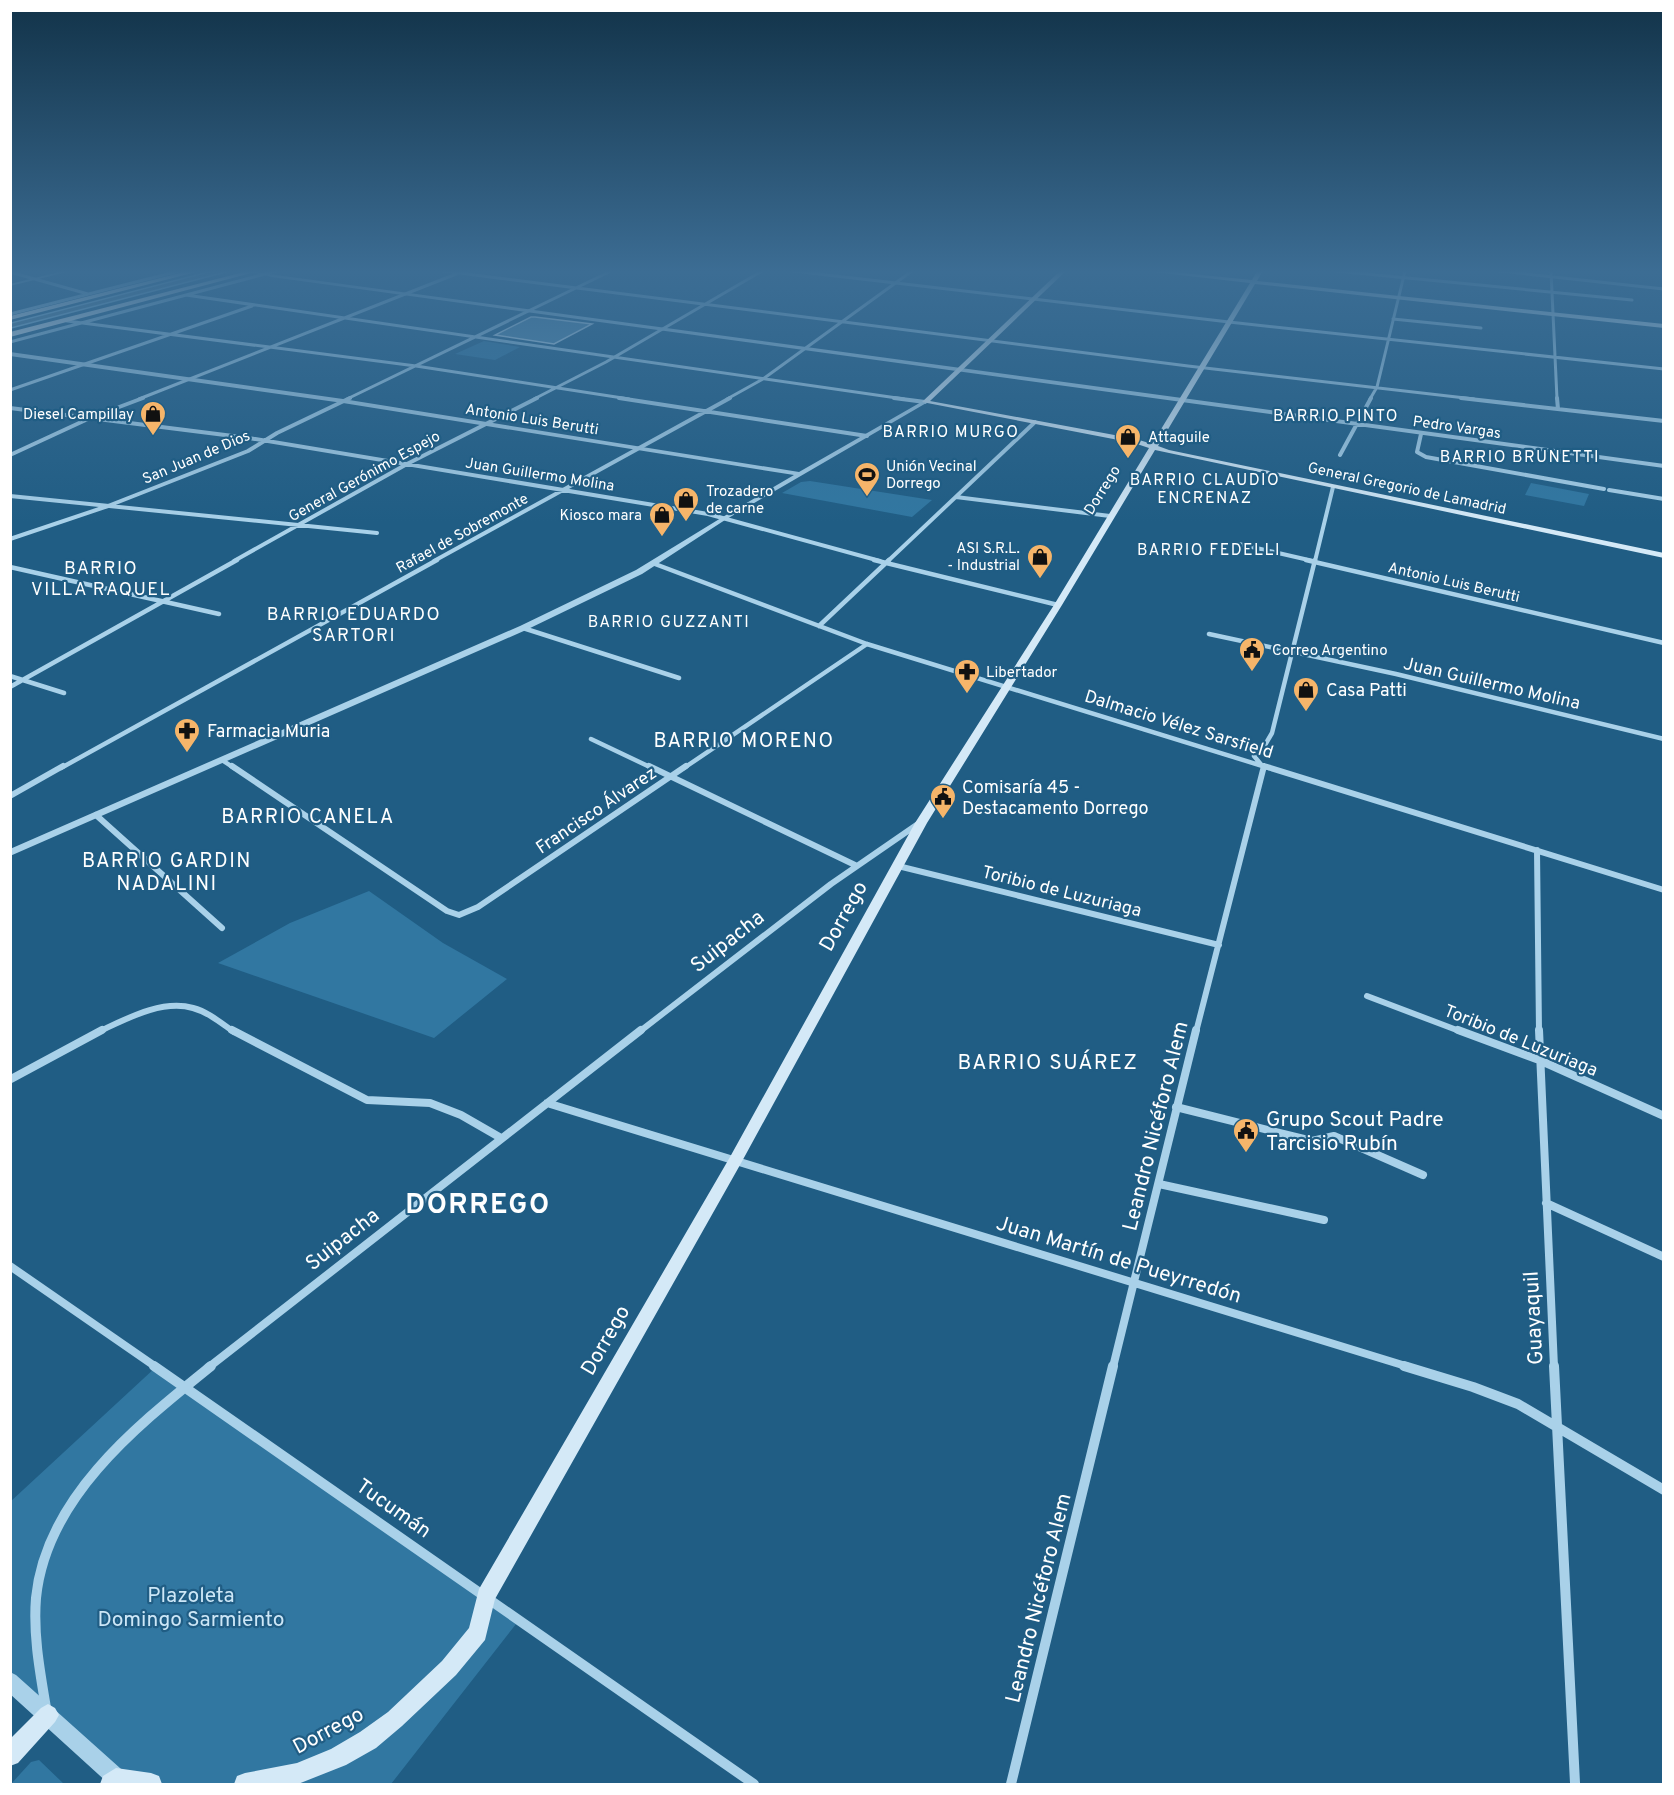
<svg xmlns="http://www.w3.org/2000/svg" width="1674" height="1795" font-family="Overpass,sans-serif">
	<rect width="100%" height="100%" fill="#205d84"/>
	<path fill="#3177a1" d="M484,341L520,347L495,360L455,354Z
		M810,481L932,500L912,517L782,493L801,482Z
		M1531,483L1589,494L1584,506L1525,495Z
		M369,891L443,943L507,979L434,1038L218,963L290,923Z
		M156,1367L520,1619L391,1784H123L11,1681L10,1502Z
		M39,1760L64,1784H11L31,1762Z"/>
	<path fill="#57839e" stroke="#9cceea" stroke-width="1.5" d="M212,271H230L11,328V323Z"/>
	<path fill="#558fb3" stroke="#cde7f7" stroke-width="1.5" d="M531,317H535L592,324L554,344L495,335Z"/>
	<g fill="none" stroke-linecap="round" stroke-linejoin="round">
		<path stroke="#a9d1e9" stroke-width="3" d="M444,271L1188,366L1474,399
			M793,271L1229,322L1664,369
			M1336,271L1632,300
			M1500,271L1664,289
			M1551,271L1557,399
			M10,272L88,294
			M186,295L904,399
			M10,314L179,271
			M1393,319L1481,328
			M67,321L416,366L629,399
			M10,342L276,271
			M10,390L252,306
			M139,399L456,274
			M347,399L611,271
			M534,399L606,362L762,271
			M727,399L763,379L912,271
			M1370,399L1377,387L1405,271"/>
		<path stroke="#a9d1e9" stroke-width="4" d="M619,398L867,436
			M894,398L925,402
			M1461,398L1664,421
			M1557,398L1558,409
			M1182,400L1664,466
			M10,408L249,438L708,514L880,561
			M1421,434L1417,452L1426,457L1604,489
			M10,455L90,418L143,398
			M1340,455L1371,398
			M1609,490L1664,499
			M10,496L377,533
			M956,497L1110,516
			M10,539L108,506L248,451L277,433L350,398
			M1239,544L1313,561
			M234,561L407,464L537,398
			M434,561L730,398
			M888,561L1035,422
			M1315,561L1333,487"/>
		<path stroke="#a9d1e9" stroke-width="4.5" d="M874,560L1058,605
			M1306,560L1664,643
			M655,564L867,644L1269,768
			M10,567L219,614
			M819,626L889,560
			M523,628L679,678
			M1209,634L1396,674L1664,739
			M10,676L64,693
			M10,687L237,560
			M591,739L652,768
			M222,760L234,768
			M61,768L437,560
			M684,768L867,644
			M1264,768L1254,756L1265,745L1272,733L1315,560"/>
		<path stroke="#a9d1e9" stroke-width="6" d="M232,766L447,911L459,915L478,907L686,766
			M649,766L855,865
			M1264,766L1664,890
			M10,796L63,766
			M96,815L222,928
			M1537,850L1539,1032
			M898,866L1219,945
			M1367,996L1462,1032
			M98,1032C126,1019 162,999 193,1008C208,1012 221,1023 234,1032
			M639,1032L831,884L918,824
			M1196,1032L1264,766"/>
		<path stroke="#a9d1e9" stroke-width="8" d="M232,1030L367,1100L430,1103L461,1115L501,1138
			M1458,1030L1539,1060L1664,1116
			M1539,1030L1554,1367
			M11,1079L102,1030
			M547,1103L1409,1367
			M1176,1107L1312,1141L1334,1136L1423,1175
			M1159,1184L1324,1220
			M1546,1203L1664,1257
			M10,1266L156,1367
			M209,1367L641,1030
			M1113,1367L1196,1030"/>
		<path stroke="#a9d1e9" stroke-width="10" d="M154,1366L754,1784
			M1404,1366L1473,1387L1518,1404L1664,1490
			M1554,1366L1575,1783
			M46,1708C40,1672 33,1635 36,1598C46,1497 138,1425 211,1366
			M1011,1784L1113,1366"/>
		<path fill="#a9d1e9" fill-rule="evenodd" d="M63,271H71L10,286V284Z
			M247,271L1182,398L1185,400L1182,402L272,277Z
			M10,352L343,399L799,472L923,401L928,402L725,520L642,574L526,630L10,856V849L520,626L636,570L721,518L794,475L343,403L10,356Z
			M10,1672L16,1675L130,1777L132,1784H109L10,1694Z"/>
		<path fill="#d4e9f7" fill-rule="evenodd" d="M1060,271H1066L930,401L1136,439L1152,444L1250,283L1145,271H1163L1252,280L1257,271H1263L1257,281L1664,324V328L1255,284L1158,446L1169,450L1664,553V558L1155,450L1062,605L927,823L740,1165L495,1599L485,1640L456,1675L402,1726L376,1748L346,1765L298,1784H234L237,1776L245,1773L297,1763L331,1749L360,1732L388,1712L442,1661L469,1628L479,1589L730,1157L915,823L1054,605L1149,448L1134,443L922,402Z
			M48,1704L55,1708L59,1715L55,1722L18,1763L10,1766V1739L41,1708Z
			M116,1768L151,1773L159,1776L162,1784H100L103,1776Z"/>
		<path fill="#f6fafe" fill-rule="evenodd" d="M188,271H200L10,320V316Z
			M248,271H259L10,337V332Z"/>
	</g>
	<linearGradient id="sky" x2="0" y2="1"><stop stop-color="#123349"/><stop offset="0.52" stop-color="#3c6d94"/><stop offset="1" stop-color="#3c6d94" stop-opacity="0"/></linearGradient>
	<rect width="1674" height="522" fill="url(#sky)"/>
	<defs>
		<symbol id="shop-pin" viewBox="-11 -11 22 30"><path d="M0 17L-7.5 6A9.5 9.5 0 1 1 7.5 6Z" fill="#f6b56a" stroke="#205d84"/><path d="M-5-2.5h2.3a2.7 3.5 0 0 1 5.4 0H5L5.5 6h-11ZM-1.5-2.5h3a1.5 2.3 0 0 0-3 0Z" fill="#111"/></symbol>
		<symbol id="stadium-pin" viewBox="-11 -11 22 30"><path d="M0 17L-7.5 6A9.5 9.5 0 1 1 7.5 6Z" fill="#f6b56a" stroke="#205d84"/><path d="M0-5a6.5 5 0 1 0 0 10a6.5 5 0 1 0 0-10ZM-3.5-1.8h7v3.6h-7Z" fill="#111"/></symbol>
		<symbol id="civic-pin" viewBox="-11 -11 22 30"><path d="M0 17L-7.5 6A9.5 9.5 0 1 1 7.5 6Z" fill="#f6b56a" stroke="#205d84"/><path d="M-.6-6.5H3V-4.5H.6V-3L4-1V1h2V6H-6V1h2V-1L-.6-3ZM-1.2 2.5V6h2.4V2.5Z" fill="#111"/></symbol>
		<symbol id="pharmacy-pin" viewBox="-11 -11 22 30"><path d="M0 17L-7.5 6A9.5 9.5 0 1 1 7.5 6Z" fill="#f6b56a" stroke="#205d84"/><path d="M-2-6h4v4h4v4h-4v4h-4v-4h-4v-4h4Z" fill="#111"/></symbol>
	</defs>
	<g fill-rule="evenodd">
		<use href="#shop-pin" x="138" y="399" width="30" height="40"/>
		<use href="#shop-pin" x="1113" y="422" width="30" height="40"/>
		<use href="#stadium-pin" x="852" y="460" width="30" height="40"/>
		<use href="#shop-pin" x="671" y="485" width="30" height="40"/>
		<use href="#shop-pin" x="647" y="500" width="30" height="40"/>
		<use href="#shop-pin" x="1025" y="542" width="30" height="40"/>
		<use href="#civic-pin" x="1237" y="635" width="30" height="40"/>
		<use href="#pharmacy-pin" x="952" y="657" width="30" height="40"/>
		<use href="#shop-pin" x="1291" y="675" width="30" height="40"/>
		<use href="#pharmacy-pin" x="172" y="716" width="30" height="40"/>
		<use href="#civic-pin" x="928" y="782" width="30" height="40"/>
		<use href="#civic-pin" x="1231" y="1116" width="30" height="40"/>
	</g>
	<g text-anchor="middle" stroke-width="4.5" stroke-linejoin="round" paint-order="stroke">
		<g font-size="15" fill="#fff" stroke="#205d84" text-anchor="start">
			<text x="134" y="419" text-anchor="end">Diesel Campillay</text>
			<text x="1148" y="442">Attaguile</text>
			<text x="886" y="471">Unión Vecinal<tspan x="886" dy="17">Dorrego</tspan></text>
			<text x="706" y="496">Trozadero<tspan x="706" dy="17">de carne</tspan></text>
			<text x="642" y="520" text-anchor="end">Kiosco mara</text>
			<text x="1020" y="553" text-anchor="end">ASI S.R.L.<tspan x="1020" dy="17">- Industrial</tspan></text>
			<text x="1272" y="655">Correo Argentino</text>
			<text x="986" y="677">Libertador</text>
		</g>
		<g font-size="15" fill="#fff" stroke="#205d84">
			<text transform="translate(532 419) rotate(9)" y="5">Antonio Luis Berutti</text>
			<text transform="translate(1457 427) rotate(8)" y="5">Pedro Vargas</text>
			<text transform="translate(196 457) rotate(-23)" y="5">San Juan de Dios</text>
			<text transform="translate(540 474) rotate(9)" y="5">Juan Guillermo Molina</text>
			<text transform="translate(364 476) rotate(-29)" y="5">General Gerónimo Espejo</text>
			<text transform="translate(1407 488) rotate(12)" y="5">General Gregorio de Lamadrid</text>
			<text transform="translate(1102 490) rotate(-58)" y="5">Dorrego</text>
			<text transform="translate(462 533) rotate(-29)" y="5">Rafael de Sobremonte</text>
			<text transform="translate(1454 582) rotate(13)" y="5">Antonio Luis Berutti</text>
		</g>
		<g font-size="16" letter-spacing="1.5" fill="#fff" stroke="#205d84">
			<text x="1336" y="421">BARRIO PINTO</text>
			<text x="951" y="437">BARRIO MURGO</text>
			<text x="1520" y="462">BARRIO BRUNETTI</text>
			<text x="1205" y="485">BARRIO CLAUDIO<tspan x="1205" dy="18">ENCRENAZ</tspan></text>
			<text x="1209" y="555">BARRIO FEDELLI</text>
			<text x="669" y="627">BARRIO GUZZANTI</text>
		</g>
		<g font-size="18" letter-spacing="1.5" fill="#fff" stroke="#205d84">
			<text x="101" y="574">BARRIO<tspan x="101" dy="21">VILLA RAQUEL</tspan></text>
			<text x="354" y="620">BARRIO EDUARDO<tspan x="354" dy="21">SARTORI</tspan></text>
		</g>
		<g font-size="18" fill="#fff" stroke="#205d84">
			<text transform="translate(1492 683) rotate(13)" y="6">Juan Guillermo Molina</text>
			<text transform="translate(1179 724) rotate(17)" y="6">Dalmacio Vélez Sarsfield</text>
			<text transform="translate(596 810) rotate(-34)" y="6">Francisco Álvarez</text>
			<text transform="translate(1062 891) rotate(14)" y="6">Toribio de Luzuriaga</text>
			<text transform="translate(1521 1040) rotate(22)" y="6">Toribio de Luzuriaga</text>
		</g>
		<g font-size="18" fill="#fff" stroke="#205d84" text-anchor="start">
			<text x="1326" y="696">Casa Patti</text>
			<text x="207" y="737">Farmacia Muria</text>
			<text x="962" y="793">Comisaría 45 -<tspan x="962" dy="21">Destacamento Dorrego</tspan></text>
		</g>
		<g font-size="20" letter-spacing="1.5" fill="#fff" stroke="#205d84">
			<text x="744" y="747">BARRIO MORENO</text>
			<text x="308" y="823">BARRIO CANELA</text>
			<text x="167" y="867">BARRIO GARDIN<tspan x="167" dy="23">NADALINI</tspan></text>
		</g>
		<g font-size="21" fill="#fff" stroke="#205d84">
			<text transform="translate(843 916) rotate(-61)" y="7">Dorrego</text>
			<text transform="translate(727 941) rotate(-38)" y="7">Suipacha</text>
			<text transform="translate(1155 1126) rotate(-76)" y="7">Leandro Nicéforo Alem</text>
			<text transform="translate(342 1239) rotate(-38)" y="7">Suipacha</text>
			<text transform="translate(1119 1259) rotate(17)" y="7">Juan Martín de Pueyrredón</text>
			<text transform="translate(1533 1318) rotate(-93)" y="7">Guayaquil</text>
			<text transform="translate(605 1340) rotate(-60)" y="7">Dorrego</text>
			<text transform="translate(394 1508) rotate(35)" y="7">Tucumán</text>
			<text transform="translate(1038 1598) rotate(-76)" y="7">Leandro Nicéforo Alem</text>
			<text transform="translate(328 1730) rotate(-28)" y="7">Dorrego</text>
		</g>
		<g font-size="21" letter-spacing="1.5" fill="#fff" stroke="#205d84">
			<text x="1048" y="1069">BARRIO SUÁREZ</text>
		</g>
		<g font-size="21" fill="#fff" stroke="#205d84" text-anchor="start">
			<text x="1266" y="1126">Grupo Scout Padre<tspan x="1266" dy="24">Tarcisio Rubín</tspan></text>
		</g>
		<g font-size="21" fill="#cde7f7" stroke="#205d84">
			<text x="191" y="1602">Plazoleta<tspan x="191" dy="24">Domingo Sarmiento</tspan></text>
		</g>
		<g font-size="28" font-weight="bold" letter-spacing="1.5" fill="#fff" stroke="#205d84">
			<text x="478" y="1213">DORREGO</text>
		</g>
	</g>
	<rect width="1674" height="1795" fill="none" stroke="#ffffff" stroke-width="24"/>
</svg>
